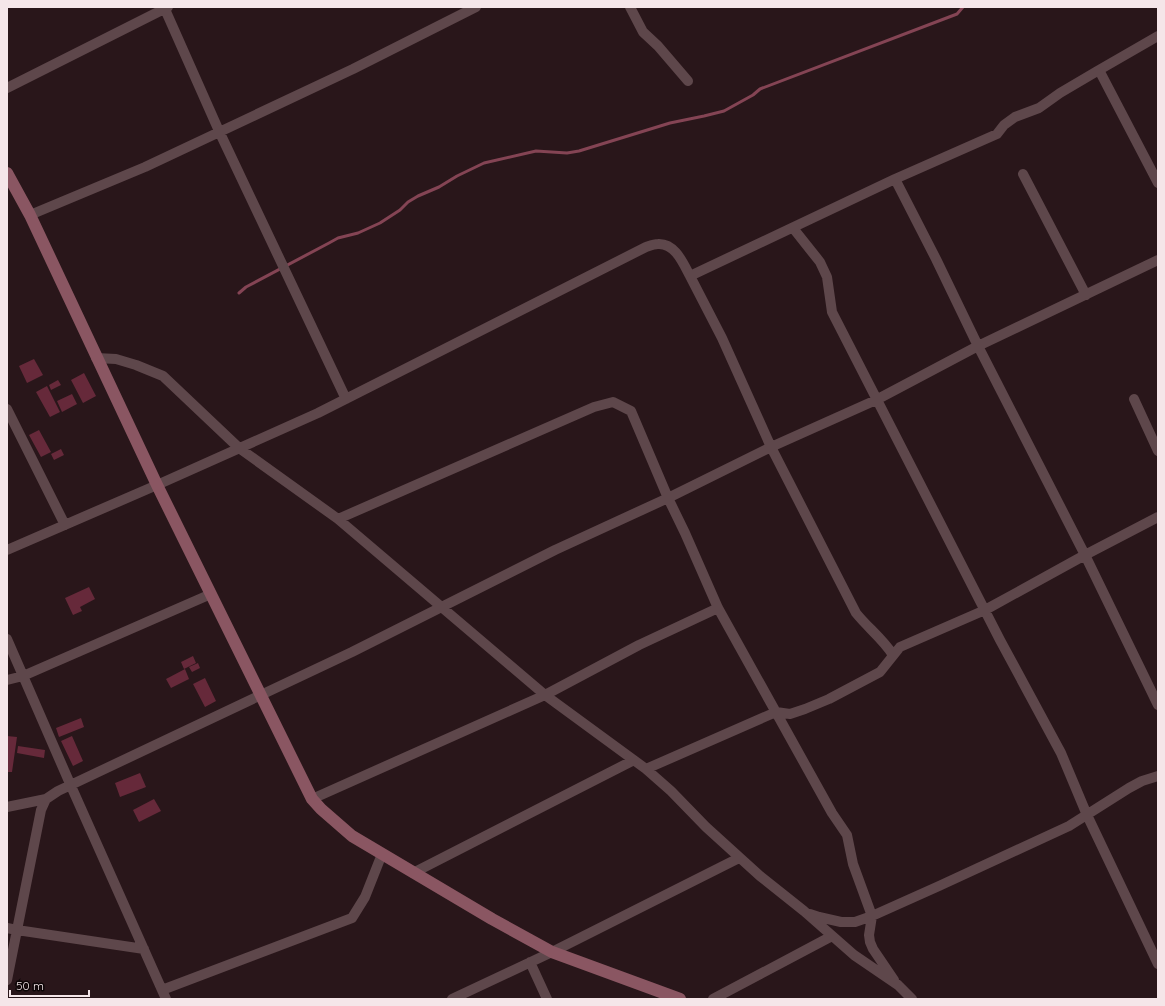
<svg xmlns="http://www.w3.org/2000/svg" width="1165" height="1006" font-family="Quicksand,sans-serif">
	<rect width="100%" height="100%" fill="#29161a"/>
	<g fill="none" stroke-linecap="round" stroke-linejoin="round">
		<path stroke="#844454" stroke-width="3" d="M239,293L246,287L329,243L338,238L358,233L380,223L400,210L408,202L418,196L439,187L457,176L484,163L536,151L567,153L579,151L670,123L704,116L724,111L753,95L760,89L957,14L963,7"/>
	</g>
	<path fill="#66293a" d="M34,359L43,375L27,383L19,366Z
		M84,373L96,396L83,403L71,380Z
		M58,380L61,385L51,390L49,385Z
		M47,386L60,412L50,417L36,392Z
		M72,394L77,404L62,412L57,401Z
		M39,430L51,452L41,457L29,435Z
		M61,449L64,455L54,460L51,454Z
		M89,587L95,599L80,607L82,611L73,615L65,598Z
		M193,656L196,663L184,669L181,662Z
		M198,663L200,668L192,672L189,667Z
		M185,669L189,679L171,688L166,679Z
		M205,678L216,701L205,707L193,684Z
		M81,718L84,727L59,737L56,728Z
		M7,736L17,737L12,772H7Z
		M72,736L83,761L73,766L61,741Z
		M18,746L45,750L44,758L17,753Z
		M140,773L146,787L120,797L115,783Z
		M154,799L161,811L139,822L133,810Z"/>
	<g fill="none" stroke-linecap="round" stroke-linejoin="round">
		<path stroke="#5e474b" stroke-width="10" d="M164,7L219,131L346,399
			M630,7L643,32L658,46L688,81
			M1099,70L1158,36
			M7,88L168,7
			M1023,174L1086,295
			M895,179L997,134L1004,125L1015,117L1039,108L1060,93L1099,70L1158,183
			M30,215L145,167L353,69L476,7
			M793,228L820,262L827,277L832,312L1000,640L1061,753L1087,815L1158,964
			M96,358L116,359L136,365L163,376L239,448L338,519L545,695L646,769L671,791L706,827L760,876L804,911L854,955L898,985L912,999
			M1134,399L1158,451
			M7,409L65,525
			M338,519L594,407L613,402L631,411L668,498L685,533L718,608L832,813L847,835L853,864L872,916L869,935L870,942L873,949L894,980
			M7,550L157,485L318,413L646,247C649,246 654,244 658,244C675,243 683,263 690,276
			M7,639L71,786L166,999
			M893,655C883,639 868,628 856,613L771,447L722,338L690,276L895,179L936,259L978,346L1085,555L1158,517
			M7,680L23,676L211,594
			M646,769L776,712L790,714L805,709L829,699L880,672L900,647L985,610L1085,555L1158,705
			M312,799L545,695L639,645L718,608
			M7,807L46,799
			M413,873L634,760
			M810,914L819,917L841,922H855L872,916L939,886L1069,826L1129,788L1142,781L1158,776
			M7,928L17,930L41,810L46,799L58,791L352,652L555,550L668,498L771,447L876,400L978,346L1158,260
			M530,962L547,999
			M7,980L17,930L144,949
			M162,990L352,918L365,897L382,854
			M452,999L552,952L739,858
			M713,999L832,936"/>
		<path stroke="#8a5662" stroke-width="12" d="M7,173L30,215L157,485L312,799L321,809L352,836L492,919L552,952L680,999"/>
	</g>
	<rect width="1165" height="1006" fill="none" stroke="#f5e6e9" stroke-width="16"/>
	<path d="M10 990v6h79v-6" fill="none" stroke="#f5e6e9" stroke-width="2"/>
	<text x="16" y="990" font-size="12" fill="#f5e6e9" stroke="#0c0506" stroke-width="3" paint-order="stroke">50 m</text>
</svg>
